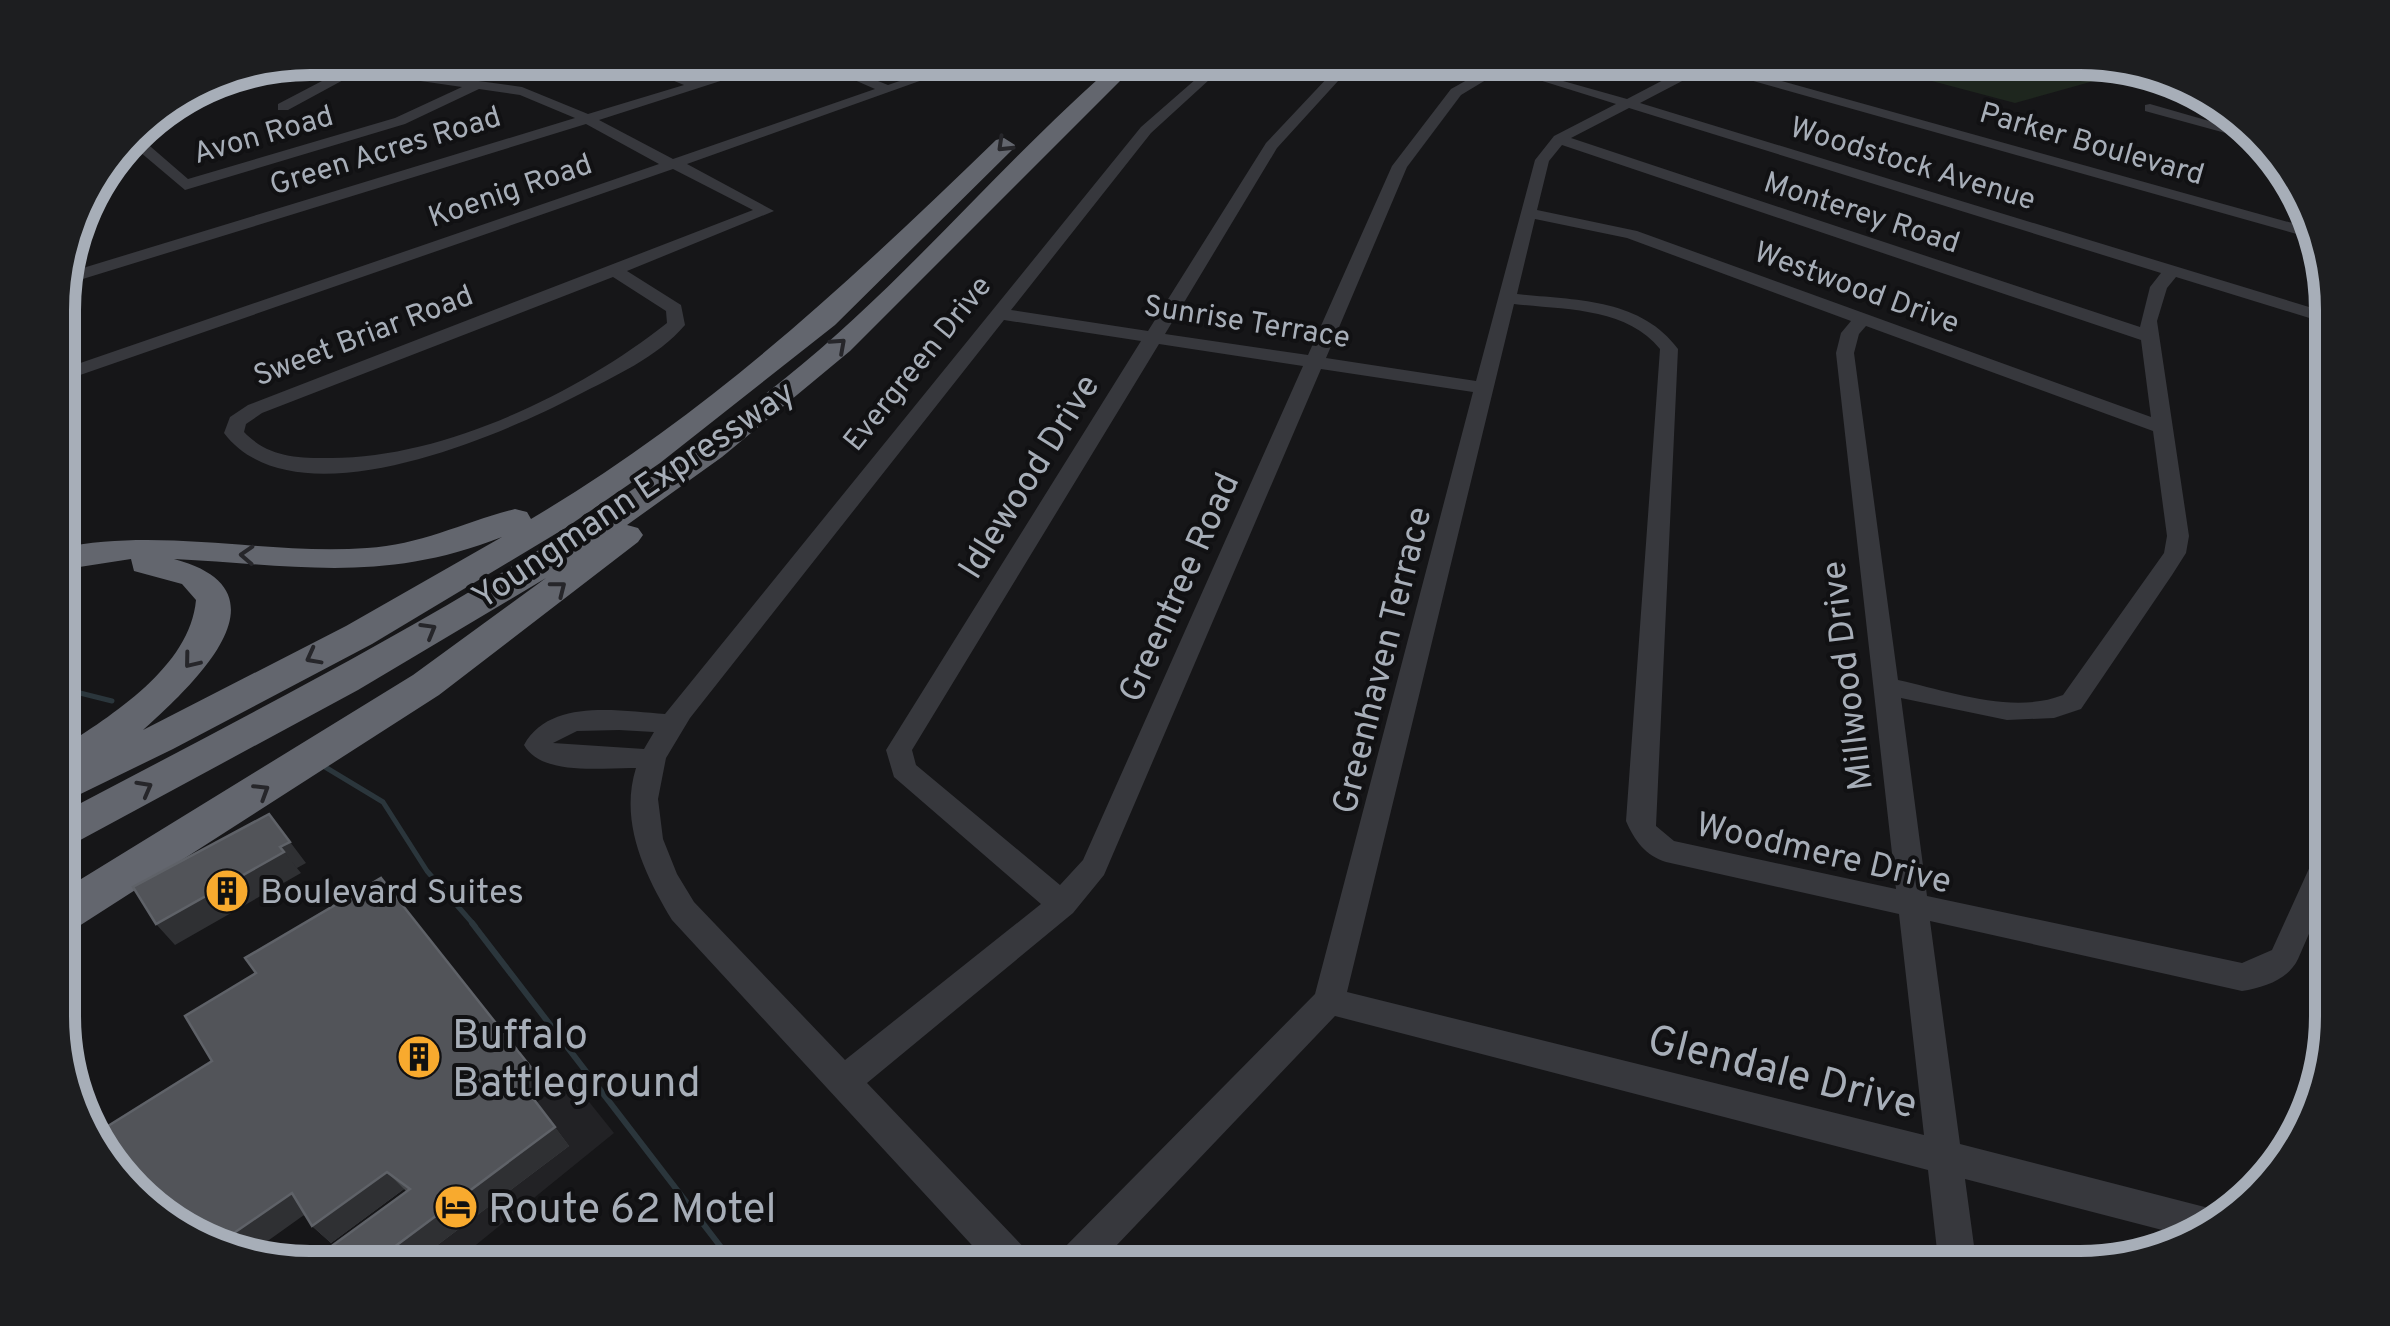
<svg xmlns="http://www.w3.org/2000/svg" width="2390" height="1326" font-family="Overpass,sans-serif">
	<rect width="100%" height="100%" fill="#161618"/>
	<path fill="#222225" d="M570,1078L614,1133L471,1249L484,1268H310Z"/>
	<path fill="#1e261e" d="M1845,58H2080L2206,91L2228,112L2213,109L2204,96L2126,72L2015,103Z"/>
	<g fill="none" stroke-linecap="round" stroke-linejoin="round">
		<path stroke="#2b363c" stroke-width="5" d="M60,688L112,701
			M325,767L383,802L427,871L475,926"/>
		<path stroke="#2b363c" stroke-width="6" d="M472,923L737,1268"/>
		<path fill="#37383d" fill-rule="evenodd" d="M309,58L522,87L588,114L684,85L618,58C646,58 678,83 701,80C732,76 759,58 792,58L599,120L673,159L875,89L804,58H820L888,85L967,58H984L687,164L774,211L627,271L681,305L685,325C658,357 613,377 576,396C495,438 294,525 224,433L230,417L248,405L753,210L673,169L60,382V370L659,164L586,124L60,286V275L575,118L520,95L479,89L405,124L185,190L127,141L136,134L188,179L395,118L462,87L358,72L288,110H278V104L343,70L290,61ZM613,277L666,311L667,323C579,393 442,459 329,458C296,458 268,457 244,432L246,424L262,413Z
			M1220,58H1233L1151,133L1011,310L1148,331L1266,143L1346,58H1359L1277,148L1165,334L1308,355L1392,166L1451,89L1492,66L1482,63V58L1627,99L1694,64L1685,58H1699L2310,228L2311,238L1707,68L1640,103L2332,314V325L2176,277L2167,288L2157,321L2189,536L2186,553L2172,575L2081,709L2054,718L2007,720L1901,698L1927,896L2242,963L2272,950L2322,840L2332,837V881L2298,959C2288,980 2264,987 2242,991L1930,921L1960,1144L2228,1213L2207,1234L2193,1238L1965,1179L1977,1268H1939L1928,1170L1335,1016L1095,1268H1052L1057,1255L1315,994L1473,392L1321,369L1104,875L1073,913L867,1083L1031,1255L1036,1268H993L672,920C645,875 619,822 636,768C604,767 542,777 524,745C550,698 619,711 665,714L1141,127ZM1504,69L1616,104L1554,136L1535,160L1476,381L1326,358L1407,167L1461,95ZM1629,108L2161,273L2150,287L2140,327L1571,138ZM1562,145L2141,340L2151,417L1637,231L1537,210L1549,161ZM1535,219L1627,238L1851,321L1841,333L1836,353L1896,889L1674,841L1656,826L1678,349C1641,298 1574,300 1517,294ZM1514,304C1564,310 1626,307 1660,349L1626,821C1634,840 1646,856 1666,862L1899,914L1924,1135L1347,992ZM1004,320L1141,341L886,750L894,777L1041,904L845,1060L694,902L677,874L663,839L658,799L666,758L690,718ZM1866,326L2153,431L2167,536L2164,553L2063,695C2012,715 1949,691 1898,680L1854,353L1859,334ZM1159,344L1303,366L1083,860L1060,885L916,765L912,750ZM619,730L654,732L644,749L553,743L577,731Z
			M2150,104L2251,133L2262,143L2145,111V105Z"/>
		<path fill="#63666e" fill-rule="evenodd" d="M1122,58H1143L850,351L722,457L627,525L638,528L643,535L638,542L439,695L76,928L60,934V892L413,675L546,578L358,690L60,851V814C309,683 561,556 783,380C905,283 1004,159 1122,58Z
			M1004,138L1015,145L1012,150L835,325L660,463L567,527L372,644L173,749L60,804V749C112,715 190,667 196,600L182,584L134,571L131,559L60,570V548C163,527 263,555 367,548C421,545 464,522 515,509L527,512L531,519C711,412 847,284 996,140ZM502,537L346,626L143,730C195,683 294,591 174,559C296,565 382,584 502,537Z"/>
	</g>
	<path fill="#47494d" d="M546,1088L533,1098L569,1146L407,1268H310L406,1191L404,1189L331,1243L312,1226L305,1215L184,1235Z"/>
	<path fill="#2f3033" d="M269,814L306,863L297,868L280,847Z
		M284,852L301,873L175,945L156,924Z
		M533,1070L546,1088L532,1098L519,1080Z
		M555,1127L569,1146L407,1268H366Z
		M387,1172L404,1189L331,1243L312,1226Z
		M292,1193L311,1210L251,1253L218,1244Z"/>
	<path fill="#525459" stroke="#5f6268" stroke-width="2.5" d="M269,814L290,842L280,847L284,852L156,924L133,887Z
		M381,878L533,1070L519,1080L555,1127L366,1268H310L303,1267L410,1189L387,1172L312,1226L292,1193L218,1244L184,1235L100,1157L92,1136L212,1061L185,1016L256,973L245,958Z"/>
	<defs><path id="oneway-chevron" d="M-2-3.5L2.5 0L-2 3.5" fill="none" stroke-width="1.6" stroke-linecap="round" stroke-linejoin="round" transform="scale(2.5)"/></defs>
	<g stroke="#26262a">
		<use href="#oneway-chevron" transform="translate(1004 145) rotate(136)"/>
		<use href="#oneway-chevron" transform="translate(839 345) rotate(-42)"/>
		<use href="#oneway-chevron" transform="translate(247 555) rotate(-177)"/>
		<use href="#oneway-chevron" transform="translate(559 588) rotate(-38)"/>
		<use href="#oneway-chevron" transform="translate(429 630) rotate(-30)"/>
		<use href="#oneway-chevron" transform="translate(313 657) rotate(152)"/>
		<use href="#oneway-chevron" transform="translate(191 661) rotate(129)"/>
		<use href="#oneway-chevron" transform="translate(145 788) rotate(-29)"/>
		<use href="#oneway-chevron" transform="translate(262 791) rotate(-32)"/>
	</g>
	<defs>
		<symbol id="building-disc" viewBox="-11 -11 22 22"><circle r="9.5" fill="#f8aa2e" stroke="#111113"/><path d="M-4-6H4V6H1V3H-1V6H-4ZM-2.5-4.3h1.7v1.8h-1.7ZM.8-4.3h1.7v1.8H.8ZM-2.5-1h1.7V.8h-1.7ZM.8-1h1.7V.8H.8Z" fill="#111"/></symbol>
		<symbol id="hotel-disc" viewBox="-11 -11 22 22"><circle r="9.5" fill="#f8aa2e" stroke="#111113"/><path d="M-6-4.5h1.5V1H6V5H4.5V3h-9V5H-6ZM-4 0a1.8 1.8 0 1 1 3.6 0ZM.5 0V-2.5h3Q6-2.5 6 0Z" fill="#111"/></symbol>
	</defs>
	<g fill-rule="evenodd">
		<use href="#building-disc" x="202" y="866" width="50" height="50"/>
		<use href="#building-disc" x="394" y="1032" width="50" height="50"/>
		<use href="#hotel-disc" x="431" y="1182" width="50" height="50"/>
	</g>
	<g text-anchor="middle" stroke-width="8" stroke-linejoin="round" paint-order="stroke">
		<g font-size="30" fill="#a7aeb8" stroke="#111113">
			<text transform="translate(263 134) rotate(-16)" y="10">Avon Road</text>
			<text transform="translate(2092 143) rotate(16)" y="10">Parker Boulevard</text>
			<text transform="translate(385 150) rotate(-17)" y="10">Green Acres Road</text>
			<text transform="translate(1913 163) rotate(17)" y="10">Woodstock Avenue</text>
			<text transform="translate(510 190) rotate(-19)" y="10">Koenig Road</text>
			<text transform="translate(1862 212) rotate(18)" y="10">Monterey Road</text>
			<text transform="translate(1857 287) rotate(20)" y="10">Westwood Drive</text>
			<text transform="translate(1247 321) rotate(9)" y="10">Sunrise Terrace</text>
			<text transform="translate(363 335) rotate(-21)" y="10">Sweet Briar Road</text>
			<text transform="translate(917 363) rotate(-51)" y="10">Evergreen Drive</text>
		</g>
		<g font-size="35" fill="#a7aeb8" stroke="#111113">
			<text transform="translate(1028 476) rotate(-58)" y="12">Idlewood Drive</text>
			<text transform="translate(633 494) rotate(-34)" y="12">Youngmann Expressway</text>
			<text transform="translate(1178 587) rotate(-66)" y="12">Greentree Road</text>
			<text transform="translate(1381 660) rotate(-76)" y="12">Greenhaven Terrace</text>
			<text transform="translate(1846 676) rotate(-97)" y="12">Millwood Drive</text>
			<text transform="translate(1824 852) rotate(13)" y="12">Woodmere Drive</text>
		</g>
		<g font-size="35" fill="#a7aeb8" stroke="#111113" text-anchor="start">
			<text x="260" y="903">Boulevard Suites</text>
		</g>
		<g font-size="42" fill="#a7aeb8" stroke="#111113" text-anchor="start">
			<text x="452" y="1048">Buffalo<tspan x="452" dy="48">Battleground</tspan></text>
			<text x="488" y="1222">Route 62 Motel</text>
		</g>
		<g font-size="42" fill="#a7aeb8" stroke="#111113">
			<text transform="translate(1783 1070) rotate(14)" y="15">Glendale Drive</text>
		</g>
	</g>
	<path d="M0 0H2390V1326H0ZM310 75H2080A235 235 0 0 1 2315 310V1016A235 235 0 0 1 2080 1251H310A235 235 0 0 1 75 1016V310A235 235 0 0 1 310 75Z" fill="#1d1e20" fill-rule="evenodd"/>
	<path fill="none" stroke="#a7aeb8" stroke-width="12" d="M310 75H2080A235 235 0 0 1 2315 310V1016A235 235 0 0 1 2080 1251H310A235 235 0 0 1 75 1016V310A235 235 0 0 1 310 75Z"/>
</svg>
